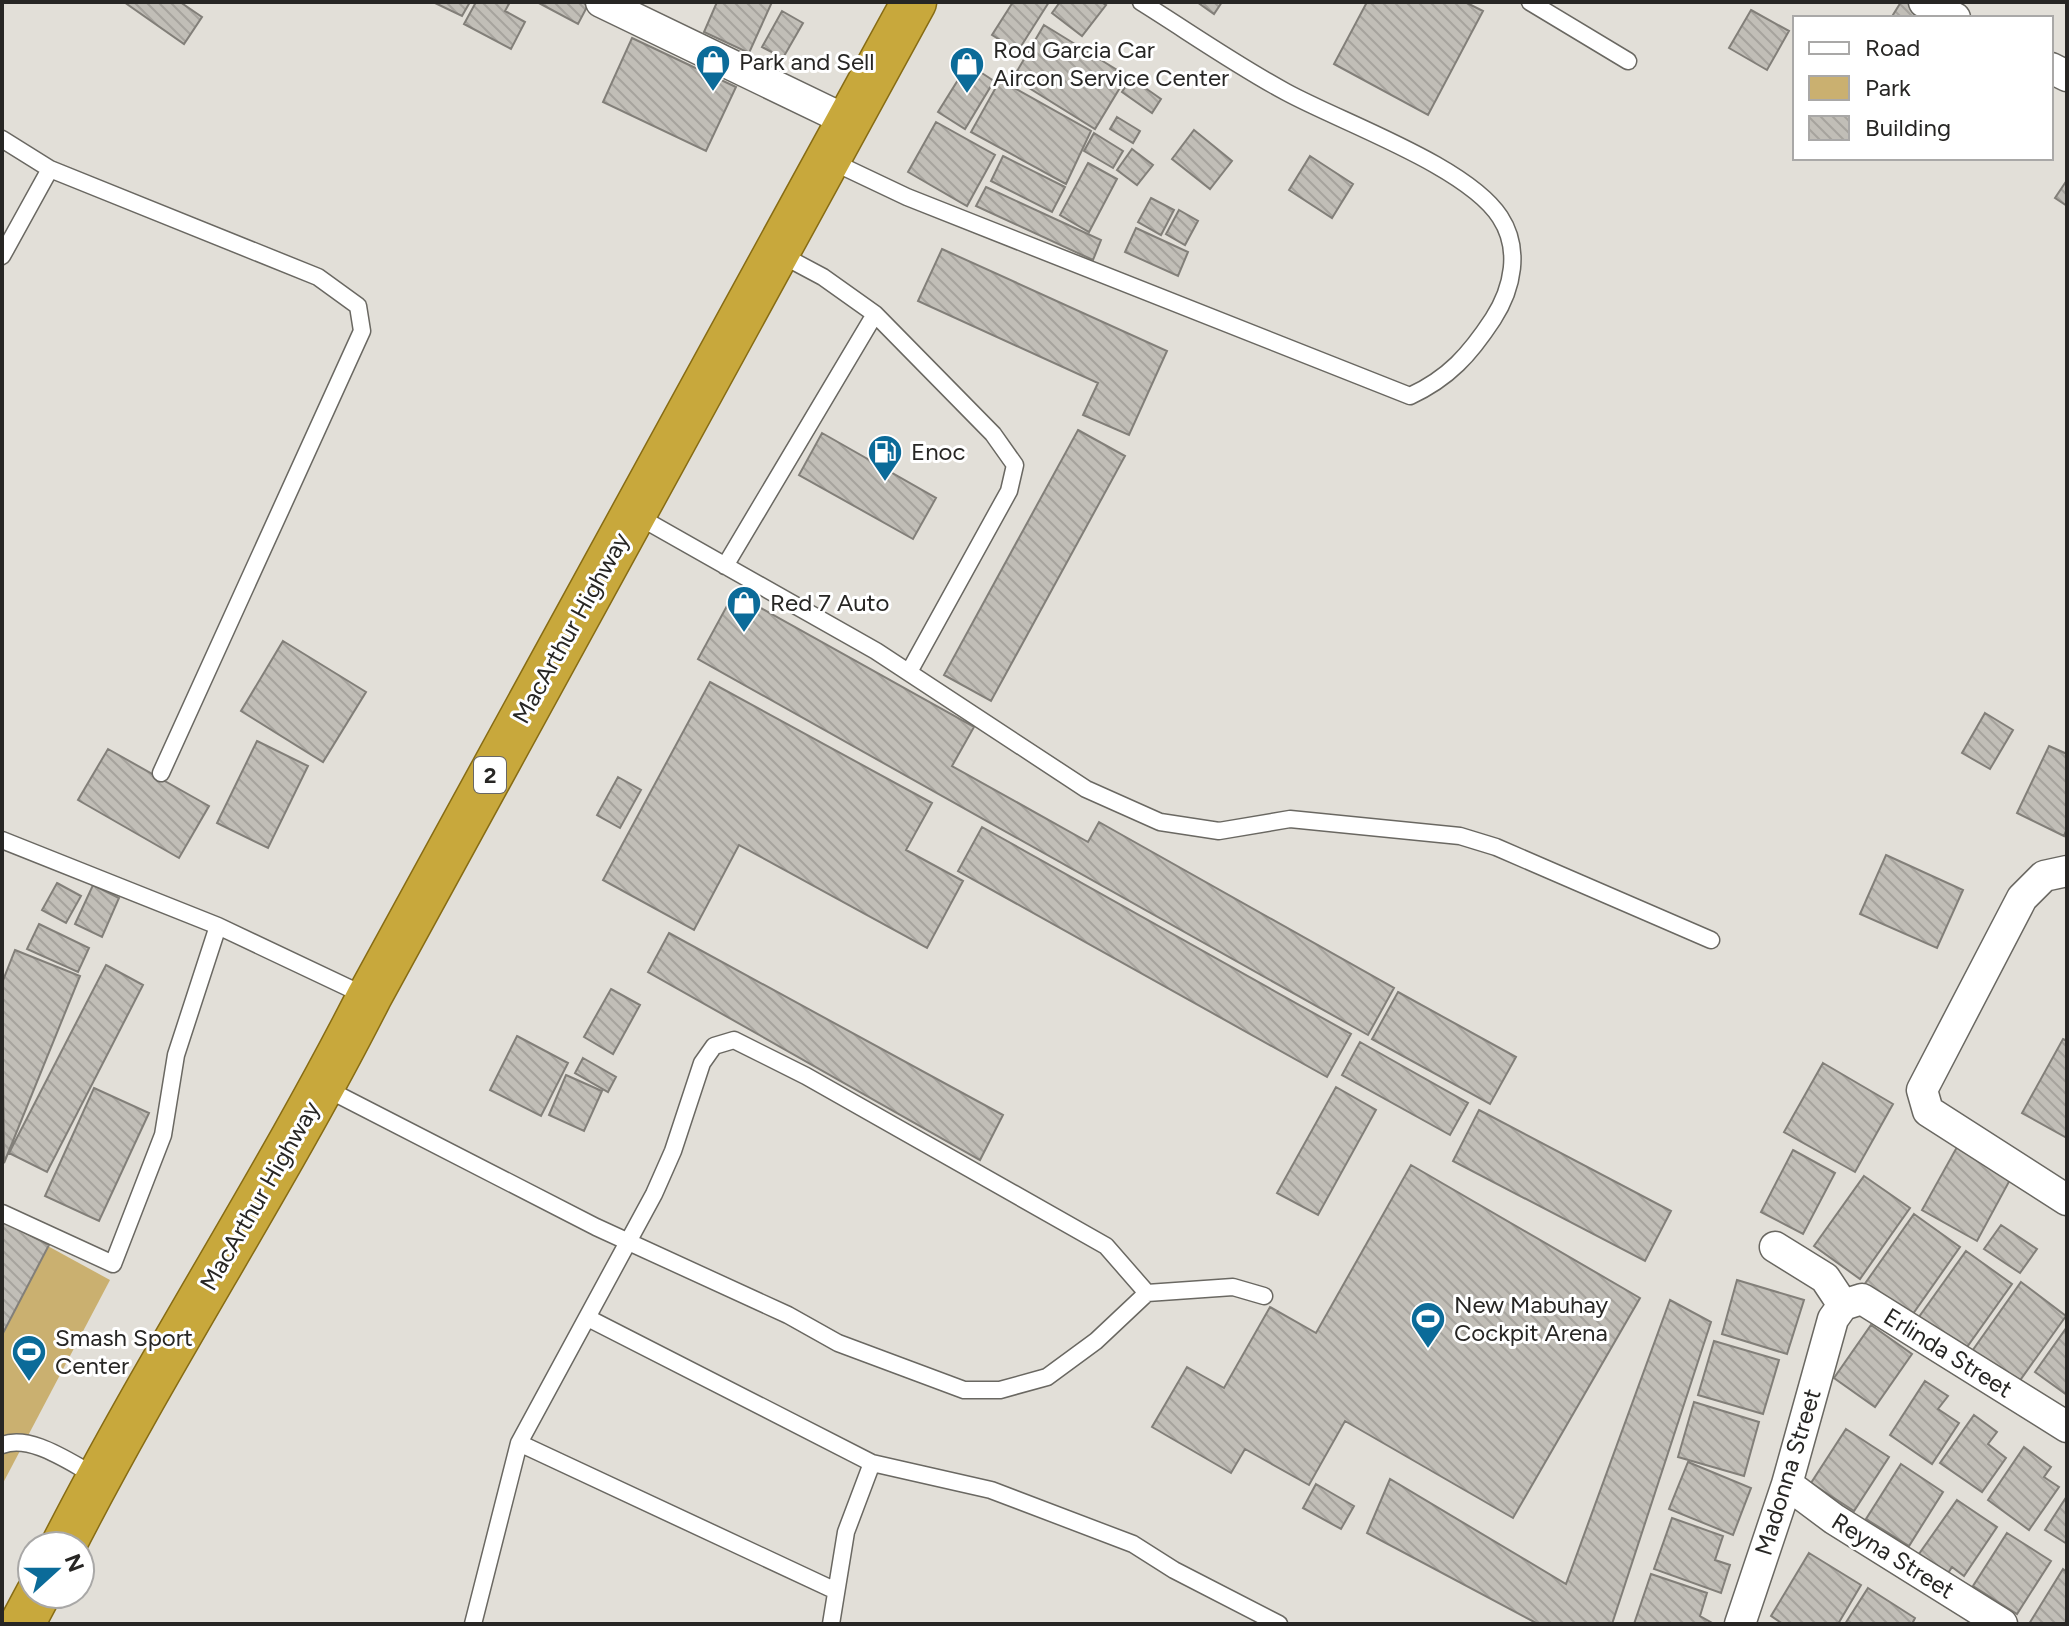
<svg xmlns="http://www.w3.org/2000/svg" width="2069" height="1626" font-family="Figtree,sans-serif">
	<defs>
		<pattern id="building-back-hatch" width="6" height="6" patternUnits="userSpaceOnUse" patternTransform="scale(2)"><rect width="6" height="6" fill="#c1beb7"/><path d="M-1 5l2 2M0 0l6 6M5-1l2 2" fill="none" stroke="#a6a39d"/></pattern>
	</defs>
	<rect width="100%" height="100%" fill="#e2dfd8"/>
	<path fill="#cab070" d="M2,1221L110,1280L2,1485Z"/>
	<path fill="url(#building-back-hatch)" stroke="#827f79" stroke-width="2" d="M124,2H180L202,17L184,44Z
		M433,2H470L462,16Z
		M476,2H510L505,11L525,22L511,49L464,24Z
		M537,2H582L588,5L578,24Z
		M717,2H772L749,53L704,32Z
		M1013,2H1049L1018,51L992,35Z
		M1060,2H1101L1106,5L1082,36L1052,13Z
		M1197,2H1222L1214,14Z
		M1367,2H1465L1483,11L1428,115L1334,64Z
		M1901,2H1907L1935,18H1891Z
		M1751,10L1789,31L1767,70L1729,48Z
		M782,11L803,23L783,58L762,47Z
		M1044,25L1127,76L1095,129L1013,78Z
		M632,38L736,87L706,151L603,102Z
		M968,64L994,81L965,129L938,112Z
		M1131,78L1161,99L1152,113L1122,92Z
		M1000,80L1091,131L1066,184L971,132Z
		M1117,117L1140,131L1133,143L1110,129Z
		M936,122L995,155L967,206L908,172Z
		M1194,130L1232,161L1210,189L1172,159Z
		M1094,133L1123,151L1113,168L1084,151Z
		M1132,149L1153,165L1137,185L1117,170Z
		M1003,156L1065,187L1052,212L991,181Z
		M1310,156L1353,184L1332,218L1289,190Z
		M1088,163L1117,179L1089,232L1060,215Z
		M2067,180V206L2055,198Z
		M986,187L1101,240L1093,260L976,206Z
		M1151,198L1174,210L1161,235L1138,222Z
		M1179,210L1198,221L1185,245L1166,234Z
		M1136,228L1188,252L1178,276L1125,252Z
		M942,249L1167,351L1129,435L1083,415L1098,383L918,301Z
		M1078,430L1125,456L991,701L944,675Z
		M822,433L936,498L913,539L799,475Z
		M734,593L974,727L952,766L1088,842L1099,822L1394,988L1368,1035L698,659Z
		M283,641L366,692L323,762L241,711Z
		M710,682L932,803L906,850L963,881L927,948L739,845L694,930L603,880Z
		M1985,713L2013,730L1990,769L1962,753Z
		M257,741L308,766L268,848L217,823Z
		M2049,746L2067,754V828L2064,836L2017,813Z
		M108,749L209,806L179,858L78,800Z
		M618,777L641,790L620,828L597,815Z
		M982,827L1351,1034L1327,1077L958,871Z
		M1886,855L1963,890L1937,948L1860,914Z
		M57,883L81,896L66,923L42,910Z
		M93,885L119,898L102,937L75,924Z
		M39,924L89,948L78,972L27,949Z
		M669,933L1003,1115L980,1160L648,972Z
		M15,950L80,976L4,1163L2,983Z
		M106,965L143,985L47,1172L9,1153Z
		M611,989L640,1005L613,1054L584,1037Z
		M1398,992L1516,1057L1490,1104L1372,1039Z
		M517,1036L568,1063L541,1116L490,1090Z
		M2063,1039L2067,1041V1138L2022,1113Z
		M1360,1042L1468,1103L1450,1135L1342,1075Z
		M583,1058L616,1077L608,1092L575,1073Z
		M1823,1063L1893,1104L1855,1172L1784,1132Z
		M566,1075L602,1091L584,1131L549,1115Z
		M1336,1087L1376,1110L1318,1215L1277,1193Z
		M94,1088L149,1113L99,1221L45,1196Z
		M1479,1110L1671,1211L1645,1261L1453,1161Z
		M1957,1147L2011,1178L1977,1241L1922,1210Z
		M1793,1150L1835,1173L1803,1234L1761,1212Z
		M1411,1165L1640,1298L1513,1518L1345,1421L1309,1485L1245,1449L1231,1473L1152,1427L1187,1367L1224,1388L1270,1307L1316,1333Z
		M1864,1176L1910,1208L1860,1279L1814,1246Z
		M1914,1214L1960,1247L1910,1318L1864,1285Z
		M2,1221L49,1245L2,1335Z
		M2001,1225L2037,1249L2020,1273L1984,1249Z
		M1966,1251L2012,1284L1962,1354L1916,1321Z
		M1737,1280L1804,1300L1787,1354L1722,1334Z
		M2021,1282L2066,1316L2016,1386L1970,1354Z
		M1670,1300L1711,1322L1612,1624H1538L1367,1533L1390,1479L1566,1584Z
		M1871,1325L1912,1354L1875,1407L1834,1378Z
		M2067,1327V1395L2035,1372Z
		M1714,1341L1779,1360L1763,1414L1698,1395Z
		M1925,1381L1948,1396L1938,1409L1959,1423L1932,1464L1890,1435Z
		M1694,1402L1759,1422L1744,1476L1678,1457Z
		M1974,1415L1997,1432L1988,1444L2006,1458L1982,1492L1940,1463Z
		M1846,1429L1889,1457L1854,1511L1811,1483Z
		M2024,1447L2051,1467L2044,1477L2059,1487L2029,1530L1988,1500Z
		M1688,1462L1751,1488L1733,1535L1669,1509Z
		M1901,1464L1943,1492L1909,1546L1866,1519Z
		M1316,1484L1354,1506L1341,1529L1303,1508Z
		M2067,1496V1544L2045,1530Z
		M1957,1500L1997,1527L1964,1576L1952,1567L1943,1581L1914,1561Z
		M1672,1518L1723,1536L1715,1560L1730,1565L1721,1593L1654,1569Z
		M2007,1533L2051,1561L2017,1614L1973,1586Z
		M1809,1553L1861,1585L1838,1624H1783L1771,1616Z
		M2063,1569L2067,1572V1624H2029Z
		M1651,1574L1707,1593L1700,1616L1714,1624H1634Z
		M1868,1588L1915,1618L1912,1624H1845Z"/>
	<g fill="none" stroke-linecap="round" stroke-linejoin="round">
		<defs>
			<path id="service" d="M1530,2L1628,61
				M2,139L50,169
				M829,160L907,197L1410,396C1449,378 1470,354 1493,319C1513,288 1521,249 1500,217C1467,166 1343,123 1286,92C1236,65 1189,32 1141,2
				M778,253L823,277L875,314L993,434L1015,465L1009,491L909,672
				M2,256L50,169L318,277L358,306L362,331L161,773
				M634,514L876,651L1086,789L1160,822L1219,831L1290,819L1460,836L1496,847L1711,940
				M725,566L875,314
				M2,840L218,926L368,997
				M325,1088L596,1227L788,1315L838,1343L964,1390H1000L1047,1377L1096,1341L1147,1293L1233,1287L1264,1296
				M2,1213L113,1264L163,1135L176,1055L218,926
				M588,1318L872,1463L991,1490L1133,1544L1174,1570L1279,1624
				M519,1443L836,1591
				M2,1445C32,1434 70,1463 96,1476
				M473,1624L519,1443L654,1194L673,1151L702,1063L714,1046L734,1040L806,1076L1106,1246L1147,1293
				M831,1624L846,1532L872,1463"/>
			<path id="minor" d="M601,2L850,122
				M1924,2L1955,18
				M2051,68L2067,76
				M2067,871L2044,876L2022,898L1922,1090L1928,1111L2067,1200
				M1775,1247L1825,1278L1843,1305
				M1787,1484L1834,1519L2002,1624
				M1740,1624L1787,1484L1833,1319L1843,1305L1862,1299L2067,1427"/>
			<path id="trunk" d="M63,1546C158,1360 274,1184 369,997L914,2
				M22,1624L38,1594"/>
		</defs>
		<use href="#service" stroke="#6a6862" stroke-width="19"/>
		<use href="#minor" stroke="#6a6862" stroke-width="33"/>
		<use href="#trunk" stroke="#876c14" stroke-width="47"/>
		<use href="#service" stroke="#fff" stroke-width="16"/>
		<use href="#minor" stroke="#fff" stroke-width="30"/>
		<use href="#trunk" stroke="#c8a83c" stroke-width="44"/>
	</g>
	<defs>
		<symbol id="shop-pin" viewBox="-11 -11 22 30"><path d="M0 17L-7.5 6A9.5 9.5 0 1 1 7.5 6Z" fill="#0b6b99" stroke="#fff"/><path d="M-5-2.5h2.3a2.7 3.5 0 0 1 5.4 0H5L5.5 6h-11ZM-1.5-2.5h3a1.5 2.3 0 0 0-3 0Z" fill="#fff"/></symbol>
		<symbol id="fuel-pin" viewBox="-11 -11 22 30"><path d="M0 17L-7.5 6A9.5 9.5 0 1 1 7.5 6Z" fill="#0b6b99" stroke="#fff"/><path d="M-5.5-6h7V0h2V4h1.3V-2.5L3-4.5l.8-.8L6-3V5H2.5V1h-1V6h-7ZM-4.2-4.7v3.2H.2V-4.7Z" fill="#fff"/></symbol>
		<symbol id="stadium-pin" viewBox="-11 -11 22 30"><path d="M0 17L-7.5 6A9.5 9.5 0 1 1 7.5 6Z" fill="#0b6b99" stroke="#fff"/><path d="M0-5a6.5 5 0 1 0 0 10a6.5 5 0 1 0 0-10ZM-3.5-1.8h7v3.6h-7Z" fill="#fff"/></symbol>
	</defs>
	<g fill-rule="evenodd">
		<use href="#shop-pin" x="693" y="42" width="40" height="54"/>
		<use href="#shop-pin" x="947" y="44" width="40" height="54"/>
		<use href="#fuel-pin" x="865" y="432" width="40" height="54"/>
		<use href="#shop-pin" x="724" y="583" width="40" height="54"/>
		<use href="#stadium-pin" x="1408" y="1299" width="40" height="54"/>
		<use href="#stadium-pin" x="9" y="1332" width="40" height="54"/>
	</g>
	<g text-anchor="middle" stroke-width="6" stroke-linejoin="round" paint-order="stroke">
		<rect fill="#fff" stroke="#686766" stroke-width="2" x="474" y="757" width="32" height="36" rx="6"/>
		<g font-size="22" font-weight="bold" fill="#272624">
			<text x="490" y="783">2</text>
		</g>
		<g font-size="24" fill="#272624" stroke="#fff" text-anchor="start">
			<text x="993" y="58">Rod Garcia Car<tspan x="993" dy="28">Aircon Service Center</tspan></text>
			<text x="739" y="70">Park and Sell</text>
			<text x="911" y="460">Enoc</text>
			<text x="770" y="611">Red 7 Auto</text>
			<text x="1454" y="1313">New Mabuhay<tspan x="1454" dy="28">Cockpit Arena</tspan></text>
			<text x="55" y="1346">Smash Sport<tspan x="55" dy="28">Center</tspan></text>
		</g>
		<g font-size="24" fill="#272624" stroke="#fff">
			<text transform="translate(571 628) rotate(-61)" y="8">MacArthur Highway</text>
			<text transform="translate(260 1196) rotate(-60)" y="8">MacArthur Highway</text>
			<text transform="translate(1948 1353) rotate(32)" y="8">Erlinda Street</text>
			<text transform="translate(1788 1472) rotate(-73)" y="8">Madonna Street</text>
			<text transform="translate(1893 1556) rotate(32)" y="8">Reyna Street</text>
		</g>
	</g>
	<rect width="2069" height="1626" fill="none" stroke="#272624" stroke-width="8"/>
	<rect x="1793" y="16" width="260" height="144" fill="#ffffff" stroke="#a9a8a7" stroke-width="2"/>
	<rect x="1809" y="42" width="40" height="12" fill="#ffffff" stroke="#a9a8a7" stroke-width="2"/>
	<text x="1865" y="56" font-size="24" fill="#272624">Road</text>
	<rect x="1809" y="76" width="40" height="24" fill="#cab070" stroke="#a9a8a7" stroke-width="2"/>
	<text x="1865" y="96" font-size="24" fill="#272624">Park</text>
	<rect x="1809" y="116" width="40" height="24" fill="url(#building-back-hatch)" stroke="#a9a8a7" stroke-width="2"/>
	<text x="1865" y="136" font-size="24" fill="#272624">Building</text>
	<g transform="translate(56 1570) rotate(69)"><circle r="38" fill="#ffffff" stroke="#a9a8a7" stroke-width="2"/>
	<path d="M0-6L14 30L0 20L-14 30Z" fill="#0b6b99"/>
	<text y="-12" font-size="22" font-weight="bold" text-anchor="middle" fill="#272624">N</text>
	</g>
</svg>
